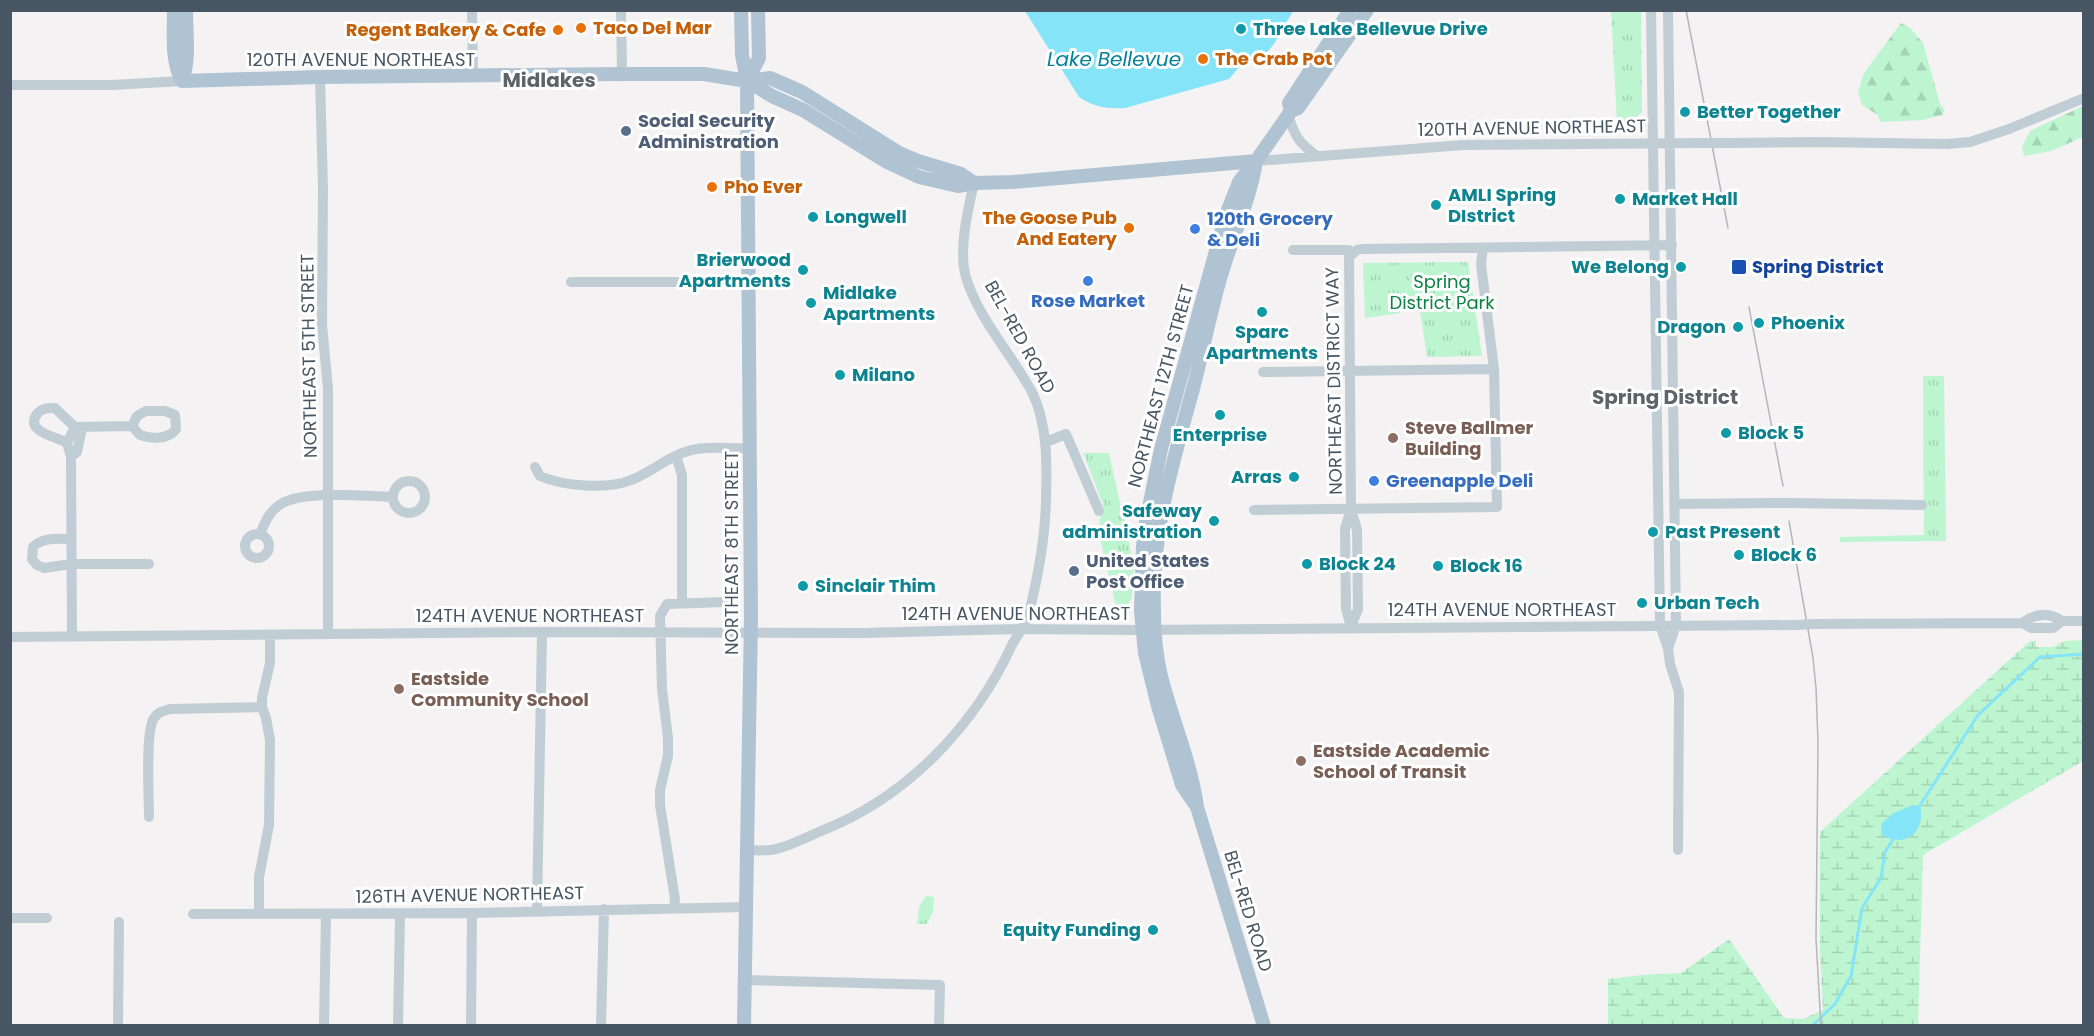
<svg xmlns="http://www.w3.org/2000/svg" width="2094" height="1036" font-family="Poppins,sans-serif">
	<defs>
		<pattern id="grass-tufts" width="24" height="20" patternUnits="userSpaceOnUse" patternTransform="scale(1.5)"><rect width="24" height="20" fill="#bdf5d0"/><path d="M3 7l-1-3M5 7V3M7 7l1-3M15 17l-1-3M17 17v-4M19 17l1-3" fill="none" stroke="#a4d4b5"/></pattern>
		<pattern id="forest-firs" width="22" height="20" patternUnits="userSpaceOnUse" patternTransform="scale(1.5)"><rect width="22" height="20" fill="#bdf5d0"/><path d="M5 1l3.5 6h-7zM16 11l3.5 6h-7z" fill="#a4d4b5"/></pattern>
		<pattern id="wetland-marsh" width="20" height="14" patternUnits="userSpaceOnUse" patternTransform="scale(1.5)"><rect width="20" height="14" fill="#bdf5d0"/><path d="M1 5h8M5 5V1M11 12h8M15 12V8" fill="none" stroke="#a4d4b5"/></pattern>
	</defs>
	<rect width="100%" height="100%" fill="#f4f2f2"/>
	<path fill="url(#grass-tufts)" d="M1611,11H1641L1642,111L1634,122H1617Z
		M1468,262L1482,356L1427,357L1420,311H1418L1417,308L1400,310V313L1365,318L1363,263Z
		M1923,376H1944L1946,541L1840,542V537L1924,535Z
		M1083,453H1109L1134,566L1132,597L1125,610L1118,614L1098,530L1103,504Z
		M926,896L934,897L933,912L927,924H917L919,907Z"/>
	<path fill="url(#forest-firs)" d="M1901,23L1910,28L1923,43L1940,104L1945,110L1942,115L1923,120L1880,122L1878,115L1862,105L1858,92L1864,73Z
		M2083,106V137L2051,151L2024,156L2022,147L2030,131Z"/>
	<path fill="url(#wetland-marsh)" d="M2036,640V647H2053L2065,641L2083,640V761L1923,855L1918,1025L1608,1026V979L1642,975L1681,973L1729,939L1784,1018L1803,1019L1823,1010L1820,950V832L2029,642Z"/>
	<path fill="#85e4f7" d="M1025,11H1293L1274,44L1258,63H1243L1229,79L1125,108C1108,109 1093,107 1079,97Z
		M1913,805L1920,806C1926,831 1906,849 1882,835L1881,824L1892,814Z"/>
	<g fill="none" stroke-linecap="round" stroke-linejoin="round">
		<path stroke="#85e4f7" stroke-width="3" d="M1919,807L1978,715L2040,657L2084,654
			M1812,1026L1835,1004L1851,976L1862,908L1881,878L1885,852L1894,838"/>
		<path stroke="#c1cdd5" stroke-width="10" d="M472,10L473,77
			M621,10L622,74
			M1651,10L1660,625L1668,648
			M1668,10L1676,625L1668,648L1670,664L1679,692L1678,850
			M320,77L323,190L322,325L328,389V634
			M10,85H112L182,81
			M1288,115C1295,137 1299,143 1317,156
			M1728,143L1816,142L1947,144L1970,142L2009,129L2084,98
			M1256,161L1463,145L1705,143
			M1293,250H1349
			M571,282H748
			M1263,372L1494,369
			M146,411H165L175,415L176,429C168,440 152,439 140,435L132,426L137,416Z
			M75,427L132,426
			M1046,442L1066,434L1099,511
			M67,443C58,437 24,432 37,414C42,408 48,408 55,408L75,427
			M676,456L682,475V603
			M71,457L77,452L82,428
			M535,467L540,476C563,486 607,490 631,480C650,473 666,458 685,452C704,445 730,449 750,448
			M393 497a16 16 0 1 1 32 0a16 16 0 1 1-32 0Z
			M1790,503L1922,505
			M1675,504L1775,503
			M1254,510L1497,507L1494,369L1481,264L1483,248
			M260,534C265,523 269,511 281,504C303,490 366,496 393,497
			M245 546a12 12 0 1 1 24 0a12 12 0 1 1-24 0Z
			M71,539C57,539 43,537 33,547L32,559L37,565L44,568L71,564H149
			M2022,623C2036,613 2049,612 2062,621
			M1813,624L2022,623L2031,628H2053L2062,621H2084
			M1351,627L1358,609L1357,530L1351,509L1349,257L1357,250L1361,249L1672,245
			M1351,627L1346,609L1345,529L1351,509
			M10,637L542,632L864,633L1021,629L1130,630L1796,625
			M72,637L71,457L67,443L75,427
			M149,817C149,798 145,731 154,718C158,712 163,711 170,709L262,707
			M748,850C755,850 763,851 770,850C785,849 807,837 821,831C906,798 974,727 1012,645C1017,635 1026,625 1029,613C1038,577 1045,538 1046,501C1047,465 1048,427 1033,394C1012,354 977,318 965,274C959,247 968,209 974,183
			M674,908L675,899L660,805V790L668,756V738L662,689L660,616L667,604L726,602
			M537,911L542,632
			M259,913V877L269,825L270,740L266,718L262,707V698L270,663V636
			M193,914L472,913L747,907
			M10,918H47
			M745,980L940,985L939,1026
			M118,1026L119,922
			M324,1026L326,914
			M398,1026L400,914
			M471,1026L472,913
			M601,1026L604,909"/>
		<path stroke="#afc3d3" stroke-width="14" d="M174,10C174,34 171,60 182,81
			M741,10L742,55L747,81L751,618L744,1026
			M182,81L320,77L622,74H704L747,81L770,78L802,92L899,153L918,161L961,174L974,183
			M182,81C190,59 186,33 186,10
			M747,81L772,96L803,110L887,162L919,177L958,186L974,183L1013,182L1256,161
			M747,81L759,58L758,10
			M1291,111L1289,103L1350,10
			M1256,161C1250,201 1231,239 1220,279C1210,314 1203,350 1194,385C1173,463 1151,530 1154,612C1154,633 1156,655 1161,676C1172,720 1191,762 1197,807L1264,1026
			M1195,804L1182,785L1158,706L1145,653L1141,611L1143,546L1146,522L1161,449L1226,215L1239,182L1256,161L1291,111L1298,108L1367,10"/>
		<path stroke="#b3b7bd" stroke-width="1.5" d="M1686,10L1728,228
			M1749,307L1783,486
			M1789,521L1813,658L1816,688L1818,743L1816,939L1821,1026"/>
		<path stroke="#c1cdd5" stroke-width="10" d="M1705,143H1728
			M1775,503H1790
			M1796,625L1813,624"/>
	</g>
	<g fill="#e8710a" stroke="#fff" stroke-width="2">
		<circle cx="581" cy="28" r="6"/>
		<circle cx="558" cy="30" r="6"/>
		<circle cx="1203" cy="59" r="6"/>
		<circle cx="712" cy="187" r="6"/>
		<circle cx="1129" cy="228" r="6"/>
	</g>
	<g fill="#0f9aa8" stroke="#fff" stroke-width="2">
		<circle cx="1241" cy="29" r="6"/>
		<circle cx="1685" cy="112" r="6"/>
		<circle cx="1620" cy="199" r="6"/>
		<circle cx="1436" cy="205" r="6"/>
		<circle cx="813" cy="217" r="6"/>
		<circle cx="1681" cy="267" r="6"/>
		<circle cx="803" cy="270" r="6"/>
		<circle cx="811" cy="303" r="6"/>
		<circle cx="1262" cy="312" r="6"/>
		<circle cx="1759" cy="323" r="6"/>
		<circle cx="1738" cy="327" r="6"/>
		<circle cx="840" cy="375" r="6"/>
		<circle cx="1220" cy="415" r="6"/>
		<circle cx="1726" cy="433" r="6"/>
		<circle cx="1294" cy="477" r="6"/>
		<circle cx="1214" cy="521" r="6"/>
		<circle cx="1653" cy="532" r="6"/>
		<circle cx="1739" cy="555" r="6"/>
		<circle cx="1307" cy="564" r="6"/>
		<circle cx="1438" cy="566" r="6"/>
		<circle cx="803" cy="586" r="6"/>
		<circle cx="1642" cy="603" r="6"/>
		<circle cx="1153" cy="930" r="6"/>
	</g>
	<g fill="#5c6f8a" stroke="#fff" stroke-width="2">
		<circle cx="626" cy="131" r="6"/>
		<circle cx="1074" cy="571" r="6"/>
	</g>
	<g fill="#3f7fe0" stroke="#fff" stroke-width="2">
		<circle cx="1195" cy="229" r="6"/>
		<circle cx="1088" cy="281" r="6"/>
		<circle cx="1374" cy="481" r="6"/>
	</g>
	<rect fill="#1a4fb4" stroke="#fff" stroke-width="2" x="1731" y="259" width="16" height="16" rx="3"/>
	<g fill="#8d6e63" stroke="#fff" stroke-width="2">
		<circle cx="1393" cy="438" r="6"/>
		<circle cx="399" cy="689" r="6"/>
		<circle cx="1301" cy="761" r="6"/>
	</g>
	<g text-anchor="middle" stroke-width="6" stroke-linejoin="round" paint-order="stroke">
		<g font-size="18" font-weight="bold" fill="#c56008" stroke="#fff" text-anchor="start">
			<text x="593" y="34">Taco Del Mar</text>
			<text x="546" y="36" text-anchor="end">Regent Bakery &amp; Cafe</text>
			<text x="1215" y="65">The Crab Pot</text>
			<text x="724" y="193">Pho Ever</text>
			<text x="1117" y="224" text-anchor="end">The Goose Pub<tspan x="1117" dy="21">And Eatery</tspan></text>
		</g>
		<g font-size="18" font-weight="bold" fill="#0d838f" stroke="#fff" text-anchor="start">
			<text x="1253" y="35">Three Lake Bellevue Drive</text>
			<text x="1697" y="118">Better Together</text>
			<text x="1448" y="201">AMLI Spring<tspan x="1448" dy="21">DIstrict</tspan></text>
			<text x="1632" y="205">Market Hall</text>
			<text x="825" y="223">Longwell</text>
			<text x="791" y="266" text-anchor="end">Brierwood<tspan x="791" dy="21">Apartments</tspan></text>
			<text x="1669" y="273" text-anchor="end">We Belong</text>
			<text x="823" y="299">Midlake<tspan x="823" dy="21">Apartments</tspan></text>
			<text x="1771" y="329">Phoenix</text>
			<text x="1726" y="333" text-anchor="end">Dragon</text>
			<text x="1262" y="338" text-anchor="middle">Sparc<tspan x="1262" dy="21">Apartments</tspan></text>
			<text x="852" y="381">Milano</text>
			<text x="1738" y="439">Block 5</text>
			<text x="1220" y="441" text-anchor="middle">Enterprise</text>
			<text x="1282" y="483" text-anchor="end">Arras</text>
			<text x="1202" y="517" text-anchor="end">Safeway<tspan x="1202" dy="21">administration</tspan></text>
			<text x="1665" y="538">Past Present</text>
			<text x="1751" y="561">Block 6</text>
			<text x="1319" y="570">Block 24</text>
			<text x="1450" y="572">Block 16</text>
			<text x="815" y="592">Sinclair Thim</text>
			<text x="1654" y="609">Urban Tech</text>
			<text x="1141" y="936" text-anchor="end">Equity Funding</text>
		</g>
		<g font-size="18" fill="#475662" stroke="#fff">
			<text x="361" y="66">120TH AVENUE NORTHEAST</text>
			<text transform="translate(1532 128) rotate(-1)" y="6">120TH AVENUE NORTHEAST</text>
			<text transform="translate(1020 337) rotate(61)" y="6">BEL-RED ROAD</text>
			<text transform="translate(309 356) rotate(-91)" y="6">NORTHEAST 5TH STREET</text>
			<text transform="translate(1334 381) rotate(-91)" y="6">NORTHEAST DISTRICT WAY</text>
			<text transform="translate(1161 386) rotate(-75)" y="6">NORTHEAST 12TH STREET</text>
			<text transform="translate(732 553) rotate(-90)" y="6">NORTHEAST 8TH STREET</text>
			<text x="1502" y="616">124TH AVENUE NORTHEAST</text>
			<text x="1016" y="620">124TH AVENUE NORTHEAST</text>
			<text x="530" y="622">124TH AVENUE NORTHEAST</text>
			<text transform="translate(470 895) rotate(-1)" y="6">126TH AVENUE NORTHEAST</text>
			<text transform="translate(1248 911) rotate(73)" y="6">BEL-RED ROAD</text>
		</g>
		<g font-size="18" font-weight="bold" fill="#4e5e75" stroke="#fff" text-anchor="start">
			<text x="638" y="127">Social Security<tspan x="638" dy="21">Administration</tspan></text>
			<text x="1086" y="567">United States<tspan x="1086" dy="21">Post Office</tspan></text>
		</g>
		<g font-size="18" font-weight="bold" fill="#366cbe" stroke="#fff" text-anchor="start">
			<text x="1207" y="225">120th Grocery<tspan x="1207" dy="21">&amp; Deli</tspan></text>
			<text x="1088" y="307" text-anchor="middle">Rose Market</text>
			<text x="1386" y="487">Greenapple Deli</text>
		</g>
		<g font-size="18" font-weight="bold" fill="#164399" stroke="#fff" text-anchor="start">
			<text x="1752" y="273">Spring District</text>
		</g>
		<g font-size="18" fill="#0c8242" stroke="#fff">
			<text x="1442" y="288">Spring<tspan x="1442" dy="21">District Park</tspan></text>
		</g>
		<g font-size="18" font-weight="bold" fill="#785e54" stroke="#fff" text-anchor="start">
			<text x="1405" y="434">Steve Ballmer<tspan x="1405" dy="21">Building</tspan></text>
			<text x="411" y="685">Eastside<tspan x="411" dy="21">Community School</tspan></text>
			<text x="1313" y="757">Eastside Academic<tspan x="1313" dy="21">School of Transit</tspan></text>
		</g>
		<g font-size="20" font-style="italic" fill="#03819a" stroke="#fff">
			<text x="1114" y="66">Lake Bellevue</text>
		</g>
		<g font-size="20" font-weight="bold" fill="#5d6368" stroke="#fff">
			<text x="549" y="87">Midlakes</text>
			<text x="1665" y="404">Spring District</text>
		</g>
	</g>
	<rect width="2094" height="1036" fill="none" stroke="#475662" stroke-width="24"/>
</svg>
